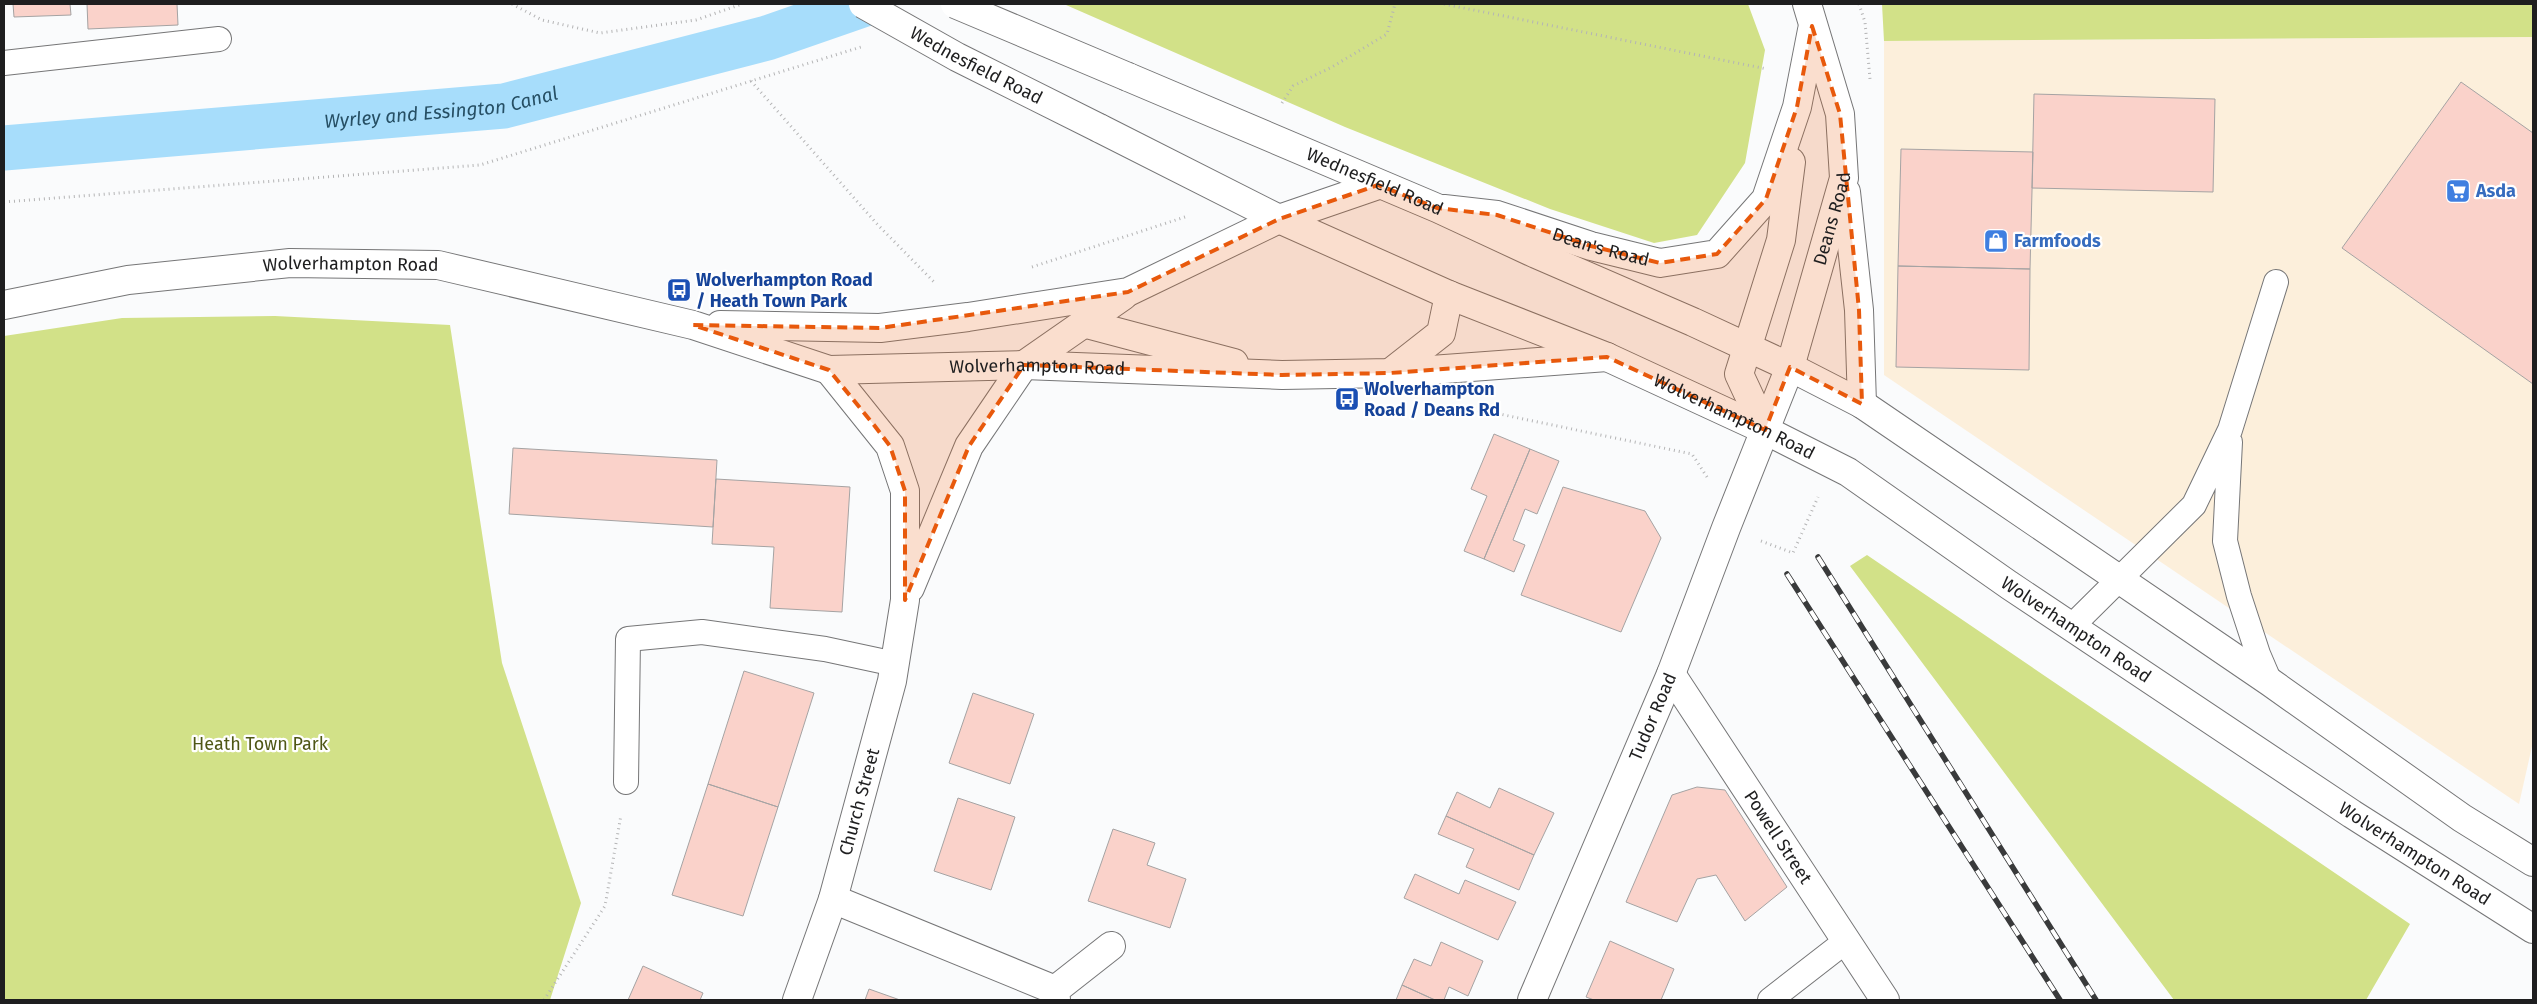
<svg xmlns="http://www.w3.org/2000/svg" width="2537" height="1004" font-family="'Fira Sans',sans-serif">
	<rect width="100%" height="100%" fill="#fafbfc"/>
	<path fill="#fcefdb" d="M2533,37V742L2519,804L1884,375V41Z"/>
	<path fill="#d2e188" d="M1069,4H1748L1765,50L1745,163L1697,235L1654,243L1550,209L1345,127L1066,5Z
		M1882,4H2533V37L1884,41Z
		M275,316L450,325L502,663L581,903L550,1000H4V336L122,318Z
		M1867,555L2410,924L2366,1000H2174L1850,566Z"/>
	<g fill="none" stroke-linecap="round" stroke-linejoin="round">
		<path stroke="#a7ddfb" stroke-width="45" id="s1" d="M4,148L504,106L767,38L865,4"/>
	</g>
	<path fill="#fad2ca" stroke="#a5a3a3" d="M13,4H70L71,15L14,17Z
		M87,4H177L178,25L88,29Z
		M2461,82L2533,133V384L2342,248Z
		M2034,94L2215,99L2213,192L2032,188Z
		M1901,149L2033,152L2030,269L1898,266Z
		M1898,266L2030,269L2029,370L1896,367Z
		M1494,434L1530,449L1484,559L1464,551L1487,496L1471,489Z
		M513,448L717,460L713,527L509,514Z
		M1530,449L1559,461L1537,514L1525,509L1513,540L1525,545L1514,572L1484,559Z
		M716,479L850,487L842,612L770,608L774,547L712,544Z
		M1563,487L1645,511L1661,538L1621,632L1521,595Z
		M744,671L814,693L778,807L708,784Z
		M973,693L1034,714L1010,784L949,763Z
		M708,784L778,807L743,916L672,895Z
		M1697,787L1725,790L1787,887L1745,921L1716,875L1697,879L1677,922L1626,902L1672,795Z
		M1499,788L1554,813L1534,855L1446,816L1457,792L1490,808Z
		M958,798L1015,817L991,890L934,871Z
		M1446,816L1534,855L1519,890L1466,867L1474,849L1438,834Z
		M1113,829L1155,843L1147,865L1186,879L1170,928L1088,901Z
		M1415,874L1459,894L1465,880L1516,902L1498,940L1404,898Z
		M1610,941L1674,969L1661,1000H1594L1586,997Z
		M1441,942L1483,961L1468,996L1449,987L1444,1000H1435L1402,985L1414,959L1431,966Z
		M643,966L703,993L700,1000H628Z
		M1402,985L1435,1000H1396Z
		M869,989L900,1000H865Z"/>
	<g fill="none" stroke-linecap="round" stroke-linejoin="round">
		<defs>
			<path id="lane" d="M4,63L219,39
				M2230,442L2225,541L2239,596L2258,654L2270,682
				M2071,627L2194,505L2230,430L2276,282
				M626,782L628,639L702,632L825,649L895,664
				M1770,1000L1846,941"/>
			<g id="street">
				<path id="s2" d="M1671,674L1885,1000"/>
				<path d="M833,899L1055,990"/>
				<path d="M1056,1000L1055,990L1111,946"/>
			</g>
			<g id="secondary">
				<path d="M1846,192L1859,310L1862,404"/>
				<path id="s3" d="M1444,209L1497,215L1591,246L1660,263L1717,254L1766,199L1797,107L1812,30"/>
				<path id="s4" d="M4,305L128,280L290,263L438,265L693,325L829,370L1024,365L1282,375L1390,373L1607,357"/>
				<path d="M1083,323L1234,363"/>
				<path d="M720,325L880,328L968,317L1128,292L1279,219L1378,185"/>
				<path d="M1390,373L1441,333L1449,295"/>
				<path d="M1765,430L1739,374L1781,240L1791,162"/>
				<path d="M910,588L969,446L1024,365L1123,296"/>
				<path id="s5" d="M797,1000L833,899L892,681L905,600V491L890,446L829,370"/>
				<path id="s6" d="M1532,1000L1671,674L1726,528L1790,367L1844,178L1840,114L1807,4"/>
			</g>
			<g id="primary">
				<path id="s7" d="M1128,77L1437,208L1536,254L1693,322L1790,367L1862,404L2270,682L2462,818L2533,862"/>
				<path id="s8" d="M1099,128L1279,219L1449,295L1607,357L1765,430L1848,472L2009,585L2352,814L2533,929"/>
			</g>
		</defs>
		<use href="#lane" stroke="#767677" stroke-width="26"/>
		<use href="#street" stroke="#767677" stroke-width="30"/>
		<use href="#secondary" stroke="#767677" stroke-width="30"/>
		<use href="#primary" stroke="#767677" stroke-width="30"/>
		<path stroke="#b4b4b5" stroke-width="3" stroke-dasharray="1 4" stroke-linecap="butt" d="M512,4L542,20L600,33L696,20L742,4
			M1444,4L1767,69
			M1859,4L1865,22L1870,79
			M751,81L876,223L936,284
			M1282,103L1293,86L1332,67L1387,34L1395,4
			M4,202L480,165L861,47
			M1032,267L1188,216
			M1448,408L1485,411L1692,454L1707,477
			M1761,541L1793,553L1818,497
			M544,1000L605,906L621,815"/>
		<use href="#lane" stroke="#fff" stroke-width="24"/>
		<use href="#street" stroke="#fff" stroke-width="28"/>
		<use href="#secondary" stroke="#fff" stroke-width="28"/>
		<use href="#primary" stroke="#fff" stroke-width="28"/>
		<defs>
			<path id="rail" d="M1818,557L2096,1000
				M1787,574L2060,1000"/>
		</defs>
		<use href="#rail" stroke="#393a3b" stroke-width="5.5"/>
		<use href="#rail" stroke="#fff" stroke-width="4" stroke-dasharray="11" stroke-linecap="butt"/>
		<defs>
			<g id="primary-bridge">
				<path id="s9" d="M863,4L957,57L1099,128"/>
				<path d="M955,4L1128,77"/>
			</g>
		</defs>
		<use href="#primary-bridge" stroke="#767677" stroke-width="30" stroke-linecap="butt"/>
		<use href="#primary-bridge" stroke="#fff" stroke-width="28"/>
	</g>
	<path fill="#e8590c" fill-opacity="0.2" stroke="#e8590c" stroke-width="4" stroke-dasharray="10 6" stroke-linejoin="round" d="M1812,26L1840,114L1859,310L1862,404L1790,367L1765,430L1607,357L1390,373L1282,375L1024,365L969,446L905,600V491L890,446L874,425L829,370L693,325L880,328L1128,292L1279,219L1378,185L1437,208L1497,215L1591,246L1660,263L1717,254L1766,199L1797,107Z"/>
	<defs>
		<symbol id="supermarket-square" viewBox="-11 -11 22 22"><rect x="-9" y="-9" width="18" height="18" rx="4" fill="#3f7fe0" stroke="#fff"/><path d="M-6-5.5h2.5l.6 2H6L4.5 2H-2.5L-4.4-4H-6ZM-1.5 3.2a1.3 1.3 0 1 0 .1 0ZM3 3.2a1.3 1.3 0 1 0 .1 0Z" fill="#fff"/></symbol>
		<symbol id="shop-square" viewBox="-11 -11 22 22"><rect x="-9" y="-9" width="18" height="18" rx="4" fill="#3f7fe0" stroke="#fff"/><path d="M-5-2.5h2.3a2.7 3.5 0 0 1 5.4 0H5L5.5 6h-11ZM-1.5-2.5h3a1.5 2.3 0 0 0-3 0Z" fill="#fff"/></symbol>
		<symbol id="bus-square" viewBox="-11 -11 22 22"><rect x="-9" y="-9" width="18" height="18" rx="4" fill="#1a4fb4" stroke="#fff"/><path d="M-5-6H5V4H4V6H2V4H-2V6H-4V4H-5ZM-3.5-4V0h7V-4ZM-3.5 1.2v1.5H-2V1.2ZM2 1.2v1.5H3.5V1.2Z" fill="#fff"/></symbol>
	</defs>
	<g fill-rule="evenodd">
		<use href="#supermarket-square" x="2444" y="177" width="28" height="28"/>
		<use href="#shop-square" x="1982" y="227" width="28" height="28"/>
		<use href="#bus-square" x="665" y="276" width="28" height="28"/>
		<use href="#bus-square" x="1333" y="385" width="28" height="28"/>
	</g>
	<g text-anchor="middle" stroke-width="4.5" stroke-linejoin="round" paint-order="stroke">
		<g font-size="18" fill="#1e1e1f" stroke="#fff">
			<text dy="6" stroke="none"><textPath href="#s9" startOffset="129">Wednesfield Road</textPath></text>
			<text dy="6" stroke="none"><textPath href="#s7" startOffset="268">Wednesfield Road</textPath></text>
			<text dy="6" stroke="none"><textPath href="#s6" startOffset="838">Deans Road</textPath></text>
			<text dy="6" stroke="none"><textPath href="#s3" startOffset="162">Dean's Road</textPath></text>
			<text dy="6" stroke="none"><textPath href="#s4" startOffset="350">Wolverhampton Road</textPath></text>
			<text dy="6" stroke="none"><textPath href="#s4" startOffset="1051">Wolverhampton Road</textPath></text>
			<text dy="6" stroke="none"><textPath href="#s8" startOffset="698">Wolverhampton Road</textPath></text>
			<text dy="6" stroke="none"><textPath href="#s8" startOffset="1102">Wolverhampton Road</textPath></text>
			<text dy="6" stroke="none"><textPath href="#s6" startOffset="308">Tudor Road</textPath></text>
			<text dy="6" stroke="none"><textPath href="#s5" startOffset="208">Church Street</textPath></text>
			<text dy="6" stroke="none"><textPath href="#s2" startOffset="195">Powell Street</textPath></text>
			<text dy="6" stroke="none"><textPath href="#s8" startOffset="1508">Wolverhampton Road</textPath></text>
		</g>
		<g font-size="18" font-weight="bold" fill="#366cbe" stroke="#fff" text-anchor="start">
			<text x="2476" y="197">Asda</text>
			<text x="2014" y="247">Farmfoods</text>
		</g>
		<g font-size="18" font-weight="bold" fill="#164399" stroke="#fff" text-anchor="start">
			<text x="696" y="286">Wolverhampton Road<tspan x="696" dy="21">/ Heath Town Park</tspan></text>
			<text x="1364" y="395">Wolverhampton<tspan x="1364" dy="21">Road / Deans Rd</tspan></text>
		</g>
		<g font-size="18" fill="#4f5716" stroke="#fff">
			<text x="260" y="750">Heath Town Park</text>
		</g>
		<g font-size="19" font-style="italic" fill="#264f64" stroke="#fff">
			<text dy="7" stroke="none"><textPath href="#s1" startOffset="439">Wyrley and Essington Canal</textPath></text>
		</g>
	</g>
	<rect width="2537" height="1004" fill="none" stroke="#1e1e1f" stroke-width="10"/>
</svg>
